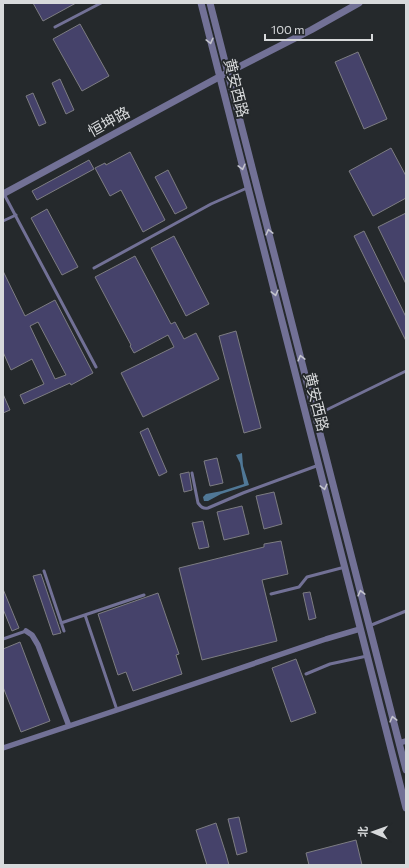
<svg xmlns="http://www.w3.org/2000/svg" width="409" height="868" font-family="Commissioner,'Noto Sans SC',sans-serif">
	<rect width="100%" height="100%" fill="#25292c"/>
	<path fill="#507897" d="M242,453L243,466L249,485L221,494L208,501H204L203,497L206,494L222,491L244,484L240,463L236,455Z"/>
	<path fill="#45426a" stroke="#7d7d82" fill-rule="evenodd" d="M33,3H76L43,21Z
		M80,24L109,76L82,91L53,39Z
		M358,52L387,119L364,129L335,62Z
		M60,79L74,110L66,114L52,83Z
		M33,93L46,123L39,126L26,96Z
		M391,148L406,176V198L373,216L349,171Z
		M130,152L165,220L143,232L121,190L110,196L95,168L105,163L106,165Z
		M89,160L94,169L37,200L32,191Z
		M168,170L187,208L175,214L155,177Z
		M47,209L78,267L62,275L31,218Z
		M406,213V284L378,227Z
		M364,231L406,317V341L354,236Z
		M174,236L209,304L186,316L151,248Z
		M135,256L171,324L175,322L184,339L196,333L219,379L143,417L121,373L174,347L168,335L134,353L130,346L131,345L95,277Z
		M3,271L25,316L55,300L93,373L71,385L70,383L24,404L20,395L44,384L32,359L11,370L3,352ZM38,322L66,375L55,379L30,326Z
		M236,331L261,428L244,433L219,336Z
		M3,394L10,410L3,413Z
		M148,428L167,472L159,476L140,432Z
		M217,458L223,483L210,486L204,461Z
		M189,472L192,490L184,492L180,474Z
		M274,492L282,524L264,529L256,496Z
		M242,506L249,534L224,540L217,512Z
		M203,521L209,547L199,549L192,523Z
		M281,541L288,574L262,580L277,641L202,660L179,568L264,547V544Z
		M41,574L61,633L53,635L33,576Z
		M3,589L19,628L12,631L3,609Z
		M310,592L316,618L309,620L303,593Z
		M158,593L179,654L176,655L182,674L133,691L126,672L118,675L98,614Z
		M20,642L50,721L21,732L3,687V649Z
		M296,659L316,713L291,722L272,668Z
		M239,817L247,852L237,855L228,819Z
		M216,823L226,854L229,865H207L196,830Z
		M356,840L362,865H309L306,853Z"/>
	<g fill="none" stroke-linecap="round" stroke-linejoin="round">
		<path stroke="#727196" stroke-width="3" d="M55,27L101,3
			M4,194L96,367
			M3,221L16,215
			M94,268L211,204L247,188
			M316,415L406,371
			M192,473L198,503C201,507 203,509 208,508L243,493L319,465
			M44,571L64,631
			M271,594L299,587L307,577L345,567
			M85,615L117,710
			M61,623L144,595
			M369,626L406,611
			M3,639L26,631
			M306,674L330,664L367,656"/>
		<path stroke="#727196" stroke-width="5.5" d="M26,631L32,635L38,645L69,726
			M399,743L406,741
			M3,748L117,710L326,639L360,629"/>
		<path stroke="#727196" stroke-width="7" d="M201,3L406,808
			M210,3L406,770
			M3,194L219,77L311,30L359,3"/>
	</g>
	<defs><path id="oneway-chevron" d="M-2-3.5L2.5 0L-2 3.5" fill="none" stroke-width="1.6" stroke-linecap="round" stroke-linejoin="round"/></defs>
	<g stroke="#c3c4cd">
		<use href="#oneway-chevron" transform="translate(210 41) rotate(76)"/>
		<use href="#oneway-chevron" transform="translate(242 167) rotate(76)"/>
		<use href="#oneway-chevron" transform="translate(269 232) rotate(-104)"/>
		<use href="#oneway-chevron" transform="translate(275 293) rotate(76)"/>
		<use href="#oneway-chevron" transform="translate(301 358) rotate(-104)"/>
		<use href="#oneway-chevron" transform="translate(324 487) rotate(76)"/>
		<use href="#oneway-chevron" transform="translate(361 593) rotate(-104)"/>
		<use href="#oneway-chevron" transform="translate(393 719) rotate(-104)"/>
	</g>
	<g text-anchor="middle" stroke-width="4" stroke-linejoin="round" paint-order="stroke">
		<g font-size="15" fill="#d7d9db" stroke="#25292c">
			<text transform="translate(236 88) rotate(76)" y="5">黄安西路</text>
			<text transform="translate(109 122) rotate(-29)" y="5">恒坤路</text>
			<text transform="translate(316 402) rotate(76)" y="5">黄安西路</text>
		</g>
	</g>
	<rect width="409" height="868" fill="none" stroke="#d7d9db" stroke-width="8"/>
	<g transform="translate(373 832) rotate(272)" stroke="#25292c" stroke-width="3" paint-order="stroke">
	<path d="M0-3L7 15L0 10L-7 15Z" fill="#d7d9db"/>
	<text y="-6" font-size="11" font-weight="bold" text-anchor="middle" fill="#d7d9db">北</text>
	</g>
	<path d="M265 34v6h107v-6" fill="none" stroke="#d7d9db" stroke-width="2"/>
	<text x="271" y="34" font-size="12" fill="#d7d9db" stroke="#25292c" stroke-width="3" paint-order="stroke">100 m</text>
</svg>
